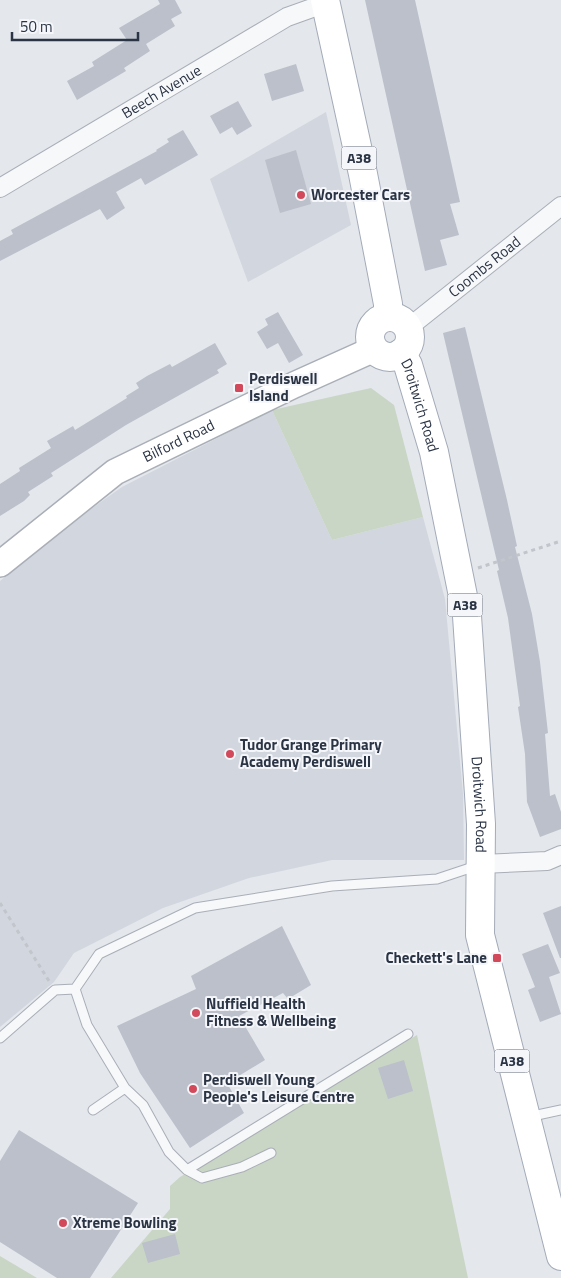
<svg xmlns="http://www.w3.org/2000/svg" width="561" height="1278" font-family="'Titillium Web',sans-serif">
	<rect width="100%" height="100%" fill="#e4e7ec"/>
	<path fill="#d2d6de" d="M326,112L351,225L248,282L210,179Z
		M272,410L332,540L423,517L445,599L463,794L464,860H332L249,878L163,908L74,953L54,982L0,1027V581L74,521L122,487Z"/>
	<path fill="#c9d6c5" d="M371,388L394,405L423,517L332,540L272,410Z
		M417,1035L468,1278H111L170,1209V1186L180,1177Z
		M0,1256L37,1278H0Z"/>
	<path fill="#bbc0ca" d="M158,0H175L182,13L171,19L175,26L146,44L150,51L124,68L126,71L77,100L67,81L94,66L92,62L127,40L119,28L160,4Z
		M365,0H415L460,202L450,204L459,235L440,240L447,265L425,271Z
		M296,64L304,91L272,101L264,74Z
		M238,101L252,126L237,135L232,127L220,134L210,116Z
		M183,130L198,155L145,185L141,178L116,192L125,208L107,220L100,209L0,261V241L13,234L11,230L157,151L156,150L169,142L167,139Z
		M296,150L311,204L280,213L265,160Z
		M278,312L303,355L289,363L278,343L267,349L257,332L268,325L265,319Z
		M465,327L507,500L517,546L515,547L532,614L540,662L548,733L545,734L550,796L555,794L561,812V829L540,837L527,802L525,754L518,707L520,706L508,618L497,571L499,570L443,333Z
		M215,343L227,364L217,370L219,373L126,425L51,473L53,476L28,492L30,495L24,501L0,516V484L20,471L19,468L51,448L47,441L73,426L75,430L127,398L126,396L139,388L136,383L147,376L170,364L172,367Z
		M561,906V958H560L543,913Z
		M282,926L311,985L288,999L283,993L239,1016L265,1060L227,1083L244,1113L190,1148L140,1073L117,1026L196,989L191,976Z
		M548,944L560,973L549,977L561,1014L540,1022L528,990L535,987L522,954Z
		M404,1060L413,1091L388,1099L378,1068Z
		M19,1130L138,1203L90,1278H57L0,1242V1161Z
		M175,1234L180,1254L148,1263L142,1243Z"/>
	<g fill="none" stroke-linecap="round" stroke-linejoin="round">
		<defs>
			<path id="lane" d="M75,989L99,954L195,908L332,886L437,879L476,866
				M75,989L87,1025L125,1088L93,1110
				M0,1038L55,990L75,989
				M125,1088L143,1105L169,1152L187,1170L202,1178L242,1167L271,1153
				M528,1117L561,1110
				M187,1170L408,1034"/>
			<g id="street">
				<path id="s1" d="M0,188L287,17L326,3"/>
				<path id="s2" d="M408,328L561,206"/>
				<path d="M481,864L547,861L561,855"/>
			</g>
			<g id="secondary">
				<path id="s3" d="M0,564L115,472L294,385L374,349"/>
			</g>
			<g id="primary">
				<path d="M325,0L363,174L388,304V317"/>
				<circle cx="390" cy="337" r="20"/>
				<path id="s4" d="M401,353L408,365L434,452L467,616L481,824L480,935L561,1256"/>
			</g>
		</defs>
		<use href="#lane" stroke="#a9aeb7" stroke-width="11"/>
		<use href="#street" stroke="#a9aeb7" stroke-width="20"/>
		<use href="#secondary" stroke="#a9aeb7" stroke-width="28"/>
		<use href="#primary" stroke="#a3abb8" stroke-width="30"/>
		<path stroke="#c2c5cb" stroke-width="3" stroke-dasharray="4 4" stroke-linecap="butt" d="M478,568L561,541
			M0,903L49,981"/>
		<use href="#lane" stroke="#f7f8fa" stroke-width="9"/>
		<use href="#street" stroke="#f7f8fa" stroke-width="18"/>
		<use href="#secondary" stroke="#fff" stroke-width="25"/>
		<use href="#primary" stroke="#fff" stroke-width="28"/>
	</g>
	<g fill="#d1495b" stroke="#f4f6f9" stroke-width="2">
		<circle cx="301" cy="195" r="5"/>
		<rect x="234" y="383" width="10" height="10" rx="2.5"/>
		<circle cx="230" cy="754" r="5"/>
		<rect x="492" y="953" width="10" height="10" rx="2.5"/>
		<circle cx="196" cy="1013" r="5"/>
		<circle cx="193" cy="1089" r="5"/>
		<circle cx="63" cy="1223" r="5"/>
	</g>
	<g text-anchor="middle" stroke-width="4" stroke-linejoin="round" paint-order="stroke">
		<g fill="#f4f6f9" stroke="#676e7b" stroke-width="1">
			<rect x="341.5" y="146.5" width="35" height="23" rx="4"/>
			<rect x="447.5" y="593.5" width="35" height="23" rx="4"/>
			<rect x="494.5" y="1049.5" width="35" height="23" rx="4"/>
		</g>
		<g font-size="14" font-weight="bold" fill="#2b3445">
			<text x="359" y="163">A38</text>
			<text x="465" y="610">A38</text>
			<text x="512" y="1066">A38</text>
		</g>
		<g font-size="15" fill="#2b3445" stroke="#f4f6f9">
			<text dy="5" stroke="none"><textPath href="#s1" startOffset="188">Beech Avenue</textPath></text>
			<text dy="5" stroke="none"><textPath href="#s2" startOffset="98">Coombs Road</textPath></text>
			<text dy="5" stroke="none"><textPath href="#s4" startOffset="56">Droitwich Road</textPath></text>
			<text dy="5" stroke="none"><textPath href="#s3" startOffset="218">Bilford Road</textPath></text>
			<text dy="5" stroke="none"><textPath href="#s4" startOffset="461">Droitwich Road</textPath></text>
		</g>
		<g font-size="15" font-weight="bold" fill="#2b3445" stroke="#f4f6f9" text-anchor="start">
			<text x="311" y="200">Worcester Cars</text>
			<text x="249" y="384">Perdiswell<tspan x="249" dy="17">Island</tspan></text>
			<text x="240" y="750">Tudor Grange Primary<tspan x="240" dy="17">Academy Perdiswell</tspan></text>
			<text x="487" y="963" text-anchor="end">Checkett's Lane</text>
			<text x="206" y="1009">Nuffield Health<tspan x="206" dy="17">Fitness &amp; Wellbeing</tspan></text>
			<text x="203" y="1085">Perdiswell Young<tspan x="203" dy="17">People's Leisure Centre</tspan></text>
			<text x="73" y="1228">Xtreme Bowling</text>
		</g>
	</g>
	<path d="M12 32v8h126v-8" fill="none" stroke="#2b3445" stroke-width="2.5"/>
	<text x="20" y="32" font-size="15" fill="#2b3445" stroke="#f4f6f9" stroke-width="4" paint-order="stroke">50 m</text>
</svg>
